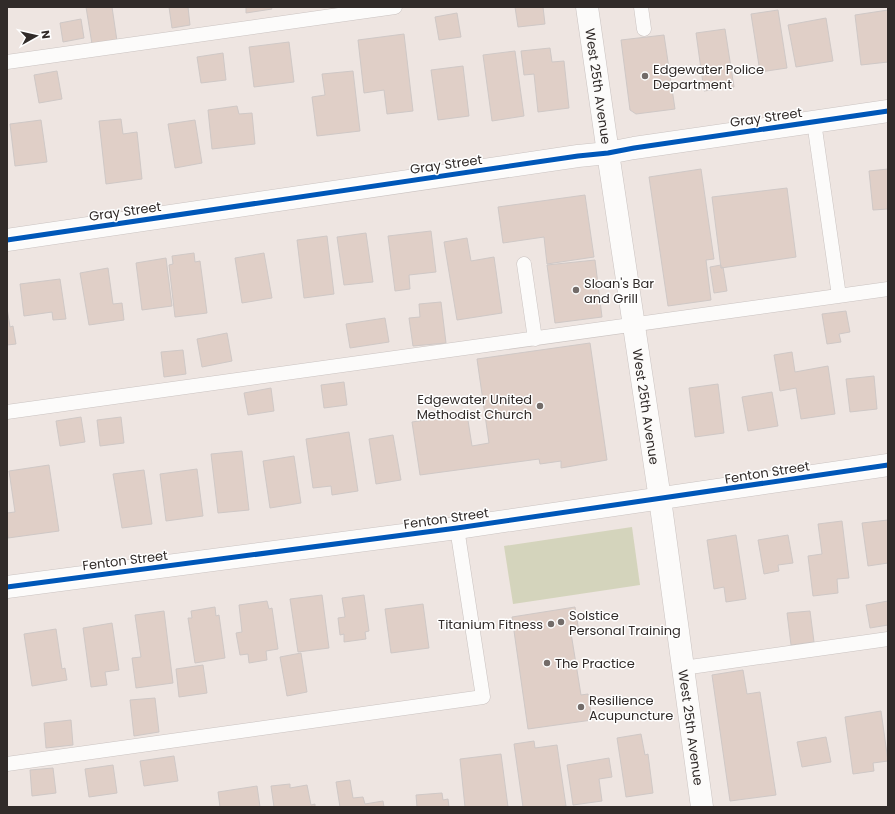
<svg xmlns="http://www.w3.org/2000/svg" width="895" height="814" font-family="Poppins,sans-serif">
	<rect width="100%" height="100%" fill="#eee5e1"/>
	<path fill="#d4d4bc" d="M632,527L640,585L513,604L504,546Z"/>
	<path fill="#e0cfc7" stroke="#cfc8c6" d="M86,7H112L117,41L92,44Z
		M169,7H188L190,25L172,28Z
		M246,7H271L272,9L246,13Z
		M515,7H543L545,24L518,27Z
		M778,10L787,68L760,72L751,14Z
		M888,10V62L861,65L855,15Z
		M457,13L461,37L439,40L435,17Z
		M826,18L833,61L796,67L788,25Z
		M81,19L84,38L63,42L60,23Z
		M725,29L734,87L704,91L696,33Z
		M404,34L413,111L387,114L384,90L364,93L358,40Z
		M664,35L675,109L636,114L630,110L621,40Z
		M289,42L294,82L254,87L249,47Z
		M550,48L552,62L564,61L569,108L538,112L534,74L524,75L521,51Z
		M515,51L524,116L492,121L483,55Z
		M223,53L226,80L201,83L197,57Z
		M463,66L469,116L438,120L431,70Z
		M57,71L62,99L39,103L34,75Z
		M353,71L360,131L317,136L312,97L325,95L322,74Z
		M237,106L239,114L252,113L255,144L212,149L208,110Z
		M121,119L123,134L137,132L142,179L106,184L99,121Z
		M41,120L47,162L15,166L10,124Z
		M195,120L202,163L175,168L168,124Z
		M701,169L714,259L706,260L711,300L668,306L649,177Z
		M888,169V209L873,210L869,171Z
		M787,188L796,257L721,268L712,197Z
		M585,195L594,257L547,264L544,237L503,243L498,207Z
		M431,231L436,272L409,275L410,289L395,291L388,236Z
		M366,233L373,282L344,285L337,237Z
		M327,236L334,294L304,298L297,240Z
		M467,238L471,261L494,257L502,313L457,320L444,242Z
		M194,253L195,262L200,261L207,313L175,317L169,265L173,264L172,256Z
		M264,253L272,298L242,303L235,258Z
		M166,258L172,306L142,310L136,263Z
		M595,260L602,317L555,323L547,265Z
		M721,265V268L723,267L727,291L714,293L710,267Z
		M108,268L113,304L122,303L124,320L89,325L80,273Z
		M60,279L66,319L53,320L52,312L24,316L20,284Z
		M441,302L446,343L413,346L409,318L420,317L419,304Z
		M7,308L10,327L13,326L16,344L7,345Z
		M846,311L850,332L839,334L841,342L827,344L822,314Z
		M385,318L389,342L350,348L346,324Z
		M227,333L232,361L202,367L197,339Z
		M590,343L607,460L561,468V461L540,464L539,459L420,475L412,422L467,414L472,446L489,443L477,359Z
		M183,350L186,374L164,377L161,352Z
		M792,352L795,372L828,366L835,414L801,419L796,388L780,391L774,355Z
		M874,376L877,409L850,412L846,379Z
		M344,382L347,405L324,408L321,385Z
		M718,384L724,433L695,437L689,388Z
		M271,388L274,411L248,415L244,393Z
		M772,392L778,426L748,431L742,397Z
		M81,417L85,442L60,446L56,421Z
		M121,417L124,443L100,446L97,420Z
		M349,432L358,491L332,495L331,486L313,488L306,439Z
		M393,435L401,480L376,484L369,439Z
		M242,451L249,510L218,513L211,454Z
		M294,456L301,503L270,508L263,461Z
		M49,465L59,531L8,538L7,529V513L15,512L9,471Z
		M197,469L203,516L166,521L160,474Z
		M144,470L152,524L122,528L113,474Z
		M888,520V563L868,566L862,523Z
		M842,521L849,578L837,579L838,593L813,596L808,556L822,554L818,524Z
		M736,535L746,599L726,602L724,587L714,589L707,540Z
		M788,535L793,563L778,565L779,571L764,574L758,540Z
		M322,595L329,648L298,652L290,599Z
		M364,595L369,631L365,632L366,639L344,642V634L340,635L338,618L345,617L342,598Z
		M267,601L269,609L272,608L278,649L266,651L267,660L249,663L248,654L240,655L236,633L242,632L239,605Z
		M888,601V625L870,628L866,605Z
		M423,604L429,648L391,653L385,609Z
		M215,607L216,616L219,615L225,658L195,663L188,618H192L191,611Z
		M575,607L579,632L571,633L581,695L588,694L592,720L528,729L512,617Z
		M164,611L173,683L136,688L132,658L141,657L135,615Z
		M810,611L814,642L791,645L787,613Z
		M112,623L119,670L105,672L107,685L91,687L83,628Z
		M56,629L62,669L65,668L67,680L32,686L24,634Z
		M301,653L307,692L287,696L280,657Z
		M203,665L207,693L179,697L176,669Z
		M743,670L747,694L760,692L776,795L730,801L712,675Z
		M155,698L159,732L134,736L130,700Z
		M881,711L888,761L873,763L874,771L853,774L845,717Z
		M71,720L73,745L46,748L44,723Z
		M641,734L645,755L648,754L653,793L626,797L617,738Z
		M826,737L831,762L802,767L797,742Z
		M534,741L535,748L557,745L566,806L557,807H523L514,744Z
		M501,754L508,807H465L460,759Z
		M174,756L178,781L144,786L140,761Z
		M609,758L612,777L599,779L602,801L573,805L567,765Z
		M113,765L117,793L89,797L85,769Z
		M53,768L56,793L32,796L30,770Z
		M350,780L353,798L363,797L365,804L383,801L384,807H340L336,782Z
		M290,784V788L307,785L311,805L315,804V807H274L271,786Z
		M257,786L260,807H220L218,792Z
		M442,793L443,800L448,799L449,807H417L416,795Z"/>
	<g fill="none" stroke-linecap="round" stroke-linejoin="round">
		<defs>
			<path id="lane" d="M641,7L644,29
				M7,62L395,7
				M814,122L839,296
				M524,264L535,339
				M7,412L888,289
				M683,668L888,639
				M7,764L483,697L457,528"/>
			<g id="street">
				<path id="s1" d="M587,7L608,153L660,499L702,807"/>
				<path d="M7,240L578,156L608,153L634,148L888,111"/>
				<path d="M7,587L457,528L888,465"/>
			</g>
		</defs>
		<use href="#lane" stroke="#cac3c1" stroke-width="15"/>
		<use href="#street" stroke="#cac3c1" stroke-width="23"/>
		<use href="#lane" stroke="#fcfbfa" stroke-width="14"/>
		<use href="#street" stroke="#fcfbfa" stroke-width="22"/>
		<defs>
			<path id="cycleway" d="M7,240L578,156L608,153L634,148L888,111
				M7,587L457,528L888,465"/>
		</defs>
		<use href="#cycleway" stroke="#fff" stroke-width="8"/>
		<use href="#cycleway" stroke="#0057b8" stroke-width="5"/>
	</g>
	<g fill="#736c69" stroke="#fff" stroke-width="1.5">
		<circle cx="645" cy="76" r="4"/>
		<circle cx="576" cy="290" r="4"/>
		<circle cx="540" cy="406" r="4"/>
		<circle cx="561" cy="622" r="4"/>
		<circle cx="551" cy="624" r="4"/>
		<circle cx="547" cy="663" r="4"/>
		<circle cx="581" cy="707" r="4"/>
	</g>
	<g text-anchor="middle" stroke-width="3" stroke-linejoin="round" paint-order="stroke">
		<g font-size="13" fill="#312b29" stroke="#fff" text-anchor="start">
			<text x="653" y="74">Edgewater Police<tspan x="653" dy="15">Department</tspan></text>
			<text x="584" y="288">Sloan's Bar<tspan x="584" dy="15">and Grill</tspan></text>
			<text x="532" y="404" text-anchor="end">Edgewater United<tspan x="532" dy="15">Methodist Church</tspan></text>
			<text x="569" y="620">Solstice<tspan x="569" dy="15">Personal Training</tspan></text>
			<text x="543" y="629" text-anchor="end">Titanium Fitness</text>
			<text x="555" y="668">The Practice</text>
			<text x="589" y="705">Resilience<tspan x="589" dy="15">Acupuncture</tspan></text>
		</g>
		<g font-size="13" fill="#312b29" stroke="#fff">
			<text dy="5" stroke="none"><textPath href="#s1" startOffset="80">West 25th Avenue</textPath></text>
			<text transform="translate(766 117) rotate(-8)" y="5">Gray Street</text>
			<text transform="translate(446 164) rotate(-8)" y="5">Gray Street</text>
			<text transform="translate(125 211) rotate(-8)" y="5">Gray Street</text>
			<text dy="5" stroke="none"><textPath href="#s1" startOffset="404">West 25th Avenue</textPath></text>
			<text transform="translate(767 472) rotate(-9)" y="5">Fenton Street</text>
			<text transform="translate(446 518) rotate(-8)" y="5">Fenton Street</text>
			<text transform="translate(125 560) rotate(-7)" y="5">Fenton Street</text>
			<text dy="5" stroke="none"><textPath href="#s1" startOffset="728">West 25th Avenue</textPath></text>
		</g>
	</g>
	<rect width="895" height="814" fill="none" stroke="#312b29" stroke-width="16"/>
	<g transform="translate(36 36) rotate(82)" stroke="#ffffff" stroke-width="3" paint-order="stroke">
	<path d="M0-3L7 15L0 10L-7 15Z" fill="#312b29"/>
	<text y="-6" font-size="11" font-weight="bold" text-anchor="middle" fill="#312b29">N</text>
	</g>
</svg>
